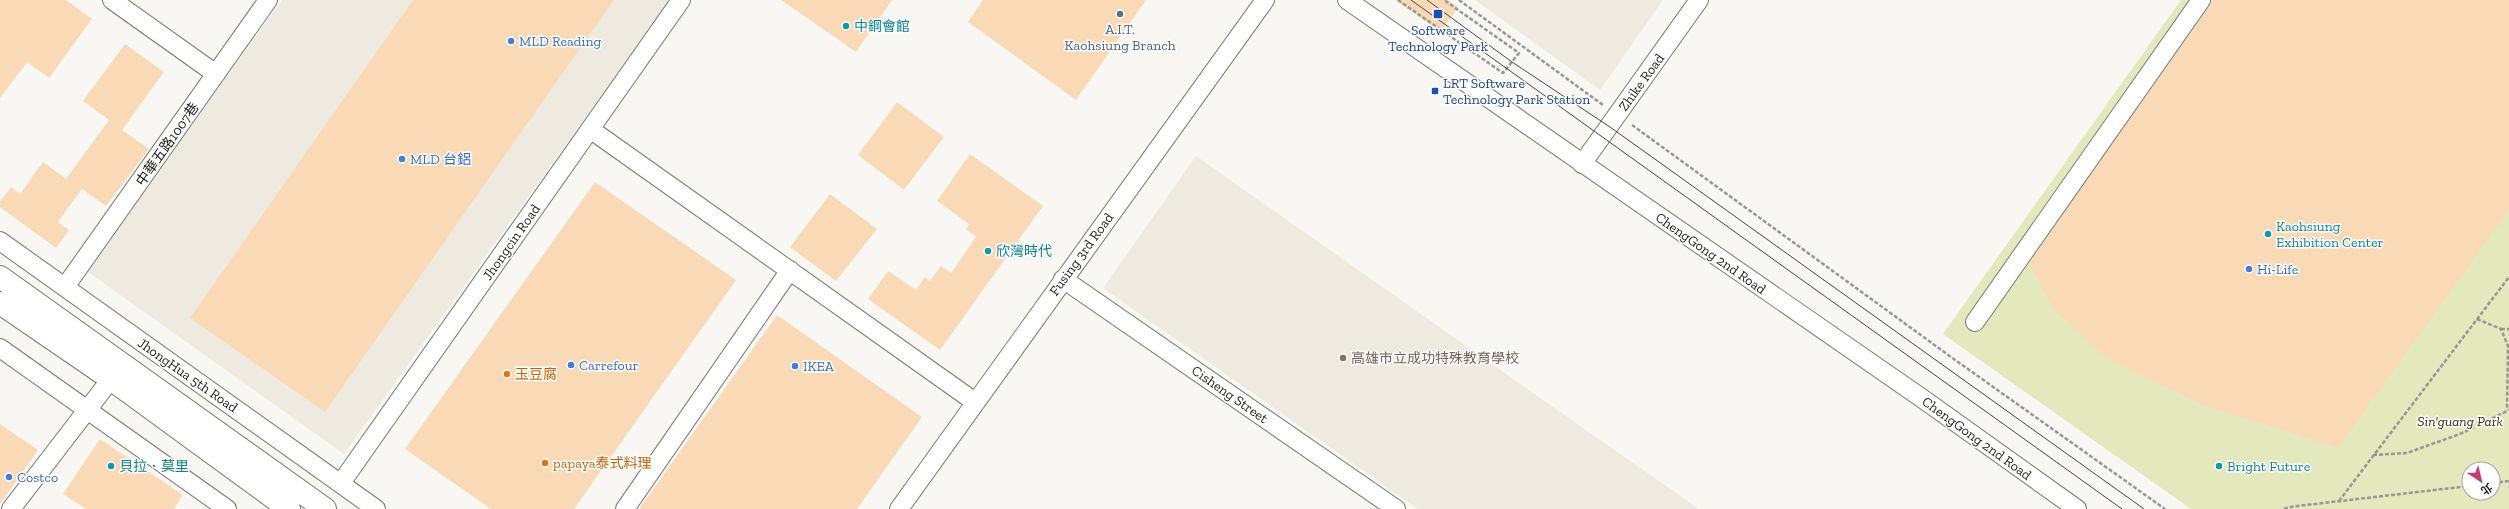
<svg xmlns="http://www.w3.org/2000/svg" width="2509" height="509" font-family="'Zilla Slab','Noto Sans TC',serif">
	<rect width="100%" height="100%" fill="#f8f7f3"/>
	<path fill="#eeeadf" d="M282,0H669L344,454L88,272Z
		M1475,0H1663L1600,90Z
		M1196,156L1583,428L1699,509H1418L1103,288Z"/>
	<path fill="#e3e9bc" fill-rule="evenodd" d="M2181,0H2509V509H2191L1943,334ZM2469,469H2493V493H2469Z"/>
	<path fill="#fadab6" d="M0,0H66L92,19L49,78L27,62L0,98Z
		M413,0H614L325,412L190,318Z
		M781,0H892L856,52Z
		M983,0H1146L1076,100L968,22Z
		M1395,0H1448L1458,7L1441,32Z
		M2212,0H2509V210L2338,448L2206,406L2151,381L2106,358L2053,309L2029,263Z
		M125,44L164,72L122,130L149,149L106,206L82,189L58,222L69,230L56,248L0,207V202L11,187L20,194L43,162L66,179L109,120L83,101Z
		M897,102L944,137L904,190L858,155Z
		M970,154L1043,206L940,350L868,299L888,271L916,290L925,277L930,281L941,266L951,273L976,237L966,229L969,224L937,201Z
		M595,182L736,280L574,509H491L405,449Z
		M830,194L877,229L836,281L790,247Z
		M777,315L922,417L857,509H639Z
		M0,424L38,450L0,504Z
		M100,439L183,495L174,509H86L63,494Z"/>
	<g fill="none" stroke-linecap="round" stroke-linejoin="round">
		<defs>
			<path id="minor" d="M112,0L216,74
				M1347,0L1923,399L2077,509
				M590,129L975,402
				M1582,164L1699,0
				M0,241L376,509
				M1063,279L1396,509
				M65,287L268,0
				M1975,322L2201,0
				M0,348L227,509
				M341,483L681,0
				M11,509L111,379
				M625,509L790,270
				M899,509L1265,0"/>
			<path id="major" d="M0,277L325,509
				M0,303L111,379L289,509"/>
		</defs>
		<use href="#minor" stroke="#787773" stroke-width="20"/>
		<use href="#major" stroke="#787773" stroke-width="24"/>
		<path stroke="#989794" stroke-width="2.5" stroke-dasharray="4 2" stroke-linecap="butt" d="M1398,0L1503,73L1519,53L1444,0
			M1459,0L1603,105
			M1632,125L1951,357L2165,509
			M2477,319L2501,329L2508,346L2507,410
			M2501,329H2509
			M2373,455L2407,453L2460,434L2509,410
			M2493,483L2509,481
			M2339,501L2509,277
			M2284,509L2289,507L2469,486"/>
		<use href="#minor" stroke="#fff" stroke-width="18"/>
		<use href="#major" stroke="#fff" stroke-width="22"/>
		<path stroke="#484745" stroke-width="1" d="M1411,0L2122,509
			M1427,0L1512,62L1610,127L2144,509"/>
	</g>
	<circle fill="#5c6f8a" stroke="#fff" stroke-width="1.5" cx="1120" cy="14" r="4"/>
	<g fill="#1a4fb4" stroke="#fff" stroke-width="1.5">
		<rect x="1433" y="9" width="10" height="10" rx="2"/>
		<rect x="1431" y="87" width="8" height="8" rx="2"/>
	</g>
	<g fill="#0f9aa8" stroke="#fff" stroke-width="1.5">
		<circle cx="846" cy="26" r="4"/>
		<circle cx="2268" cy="234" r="4"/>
		<circle cx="988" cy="251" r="4"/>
		<circle cx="111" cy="466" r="4"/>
		<circle cx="2219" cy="466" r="4"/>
	</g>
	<g fill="#3f7fe0" stroke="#fff" stroke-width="1.5">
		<circle cx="511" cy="41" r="4"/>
		<circle cx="402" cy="159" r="4"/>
		<circle cx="2249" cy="269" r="4"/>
		<circle cx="571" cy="365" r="4"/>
		<circle cx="795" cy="366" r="4"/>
		<circle cx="9" cy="477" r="4"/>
	</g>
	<circle fill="#8d6e63" stroke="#fff" stroke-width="1.5" cx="1343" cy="358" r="4"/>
	<g fill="#e8710a" stroke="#fff" stroke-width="1.5">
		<circle cx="507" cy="374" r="4"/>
		<circle cx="545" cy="463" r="4"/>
	</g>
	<g text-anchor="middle" stroke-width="3" stroke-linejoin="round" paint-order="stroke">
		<g font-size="14" fill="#0d838f" stroke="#fff" text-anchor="start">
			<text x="854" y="31">中鋼會館</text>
			<text x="2276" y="231">Kaohsiung<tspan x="2276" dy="16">Exhibition Center</tspan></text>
			<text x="996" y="256">欣灣時代</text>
			<text x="119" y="471">貝拉．莫里</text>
			<text x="2227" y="471">Bright Future</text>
		</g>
		<g font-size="14" fill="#4e5e75" stroke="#fff">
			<text x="1120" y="34">A.I.T.<tspan x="1120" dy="16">Kaohsiung Branch</tspan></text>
		</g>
		<g font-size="14" fill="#164399" stroke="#fff">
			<text x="1438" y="35">Software<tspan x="1438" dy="16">Technology Park</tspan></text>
			<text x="1443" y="88" text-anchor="start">LRT Software<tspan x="1443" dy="16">Technology Park Station</tspan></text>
		</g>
		<g font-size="14" fill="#366cbe" stroke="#fff" text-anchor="start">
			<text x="519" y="46">MLD Reading</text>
			<text x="410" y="164">MLD 台鋁</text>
			<text x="2257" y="274">Hi-Life</text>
			<text x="579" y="370">Carrefour</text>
			<text x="803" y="371">IKEA</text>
			<text x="17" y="482">Costco</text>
		</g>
		<g font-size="14" fill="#1e1e1c" stroke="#fff">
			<text transform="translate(1641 82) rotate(-54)" y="5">Zhike Road</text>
			<text transform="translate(167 144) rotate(-55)" y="5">中華五路1007巷</text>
			<text transform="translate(511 242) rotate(-55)" y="5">Jhongcin Road</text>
			<text transform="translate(1711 253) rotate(35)" y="5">ChengGong 2nd Road</text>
			<text transform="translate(1081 254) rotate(-54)" y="5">Fusing 3rd Road</text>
			<text transform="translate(188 375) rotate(35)" y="5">JhongHua 5th Road</text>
			<text transform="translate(1230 394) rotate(35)" y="5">Cisheng Street</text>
			<text transform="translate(1977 438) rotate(36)" y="5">ChengGong 2nd Road</text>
		</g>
		<g font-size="14" fill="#785e54" stroke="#fff" text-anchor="start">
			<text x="1351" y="363">高雄市立成功特殊教育學校</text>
		</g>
		<g font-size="14" fill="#c56008" stroke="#fff" text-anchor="start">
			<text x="515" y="379">玉豆腐</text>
			<text x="553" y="468">papaya泰式料理</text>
		</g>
		<g font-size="14" font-style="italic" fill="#2a2d0a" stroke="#fff">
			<text x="2460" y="426">Sin'guang Park</text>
		</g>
	</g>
	<g transform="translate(2481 481) rotate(145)"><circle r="19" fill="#ffffff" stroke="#a5a5a4"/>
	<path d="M0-3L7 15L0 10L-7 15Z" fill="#c53a71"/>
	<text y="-6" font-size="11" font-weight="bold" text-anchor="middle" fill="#1e1e1c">北</text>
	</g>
</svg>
